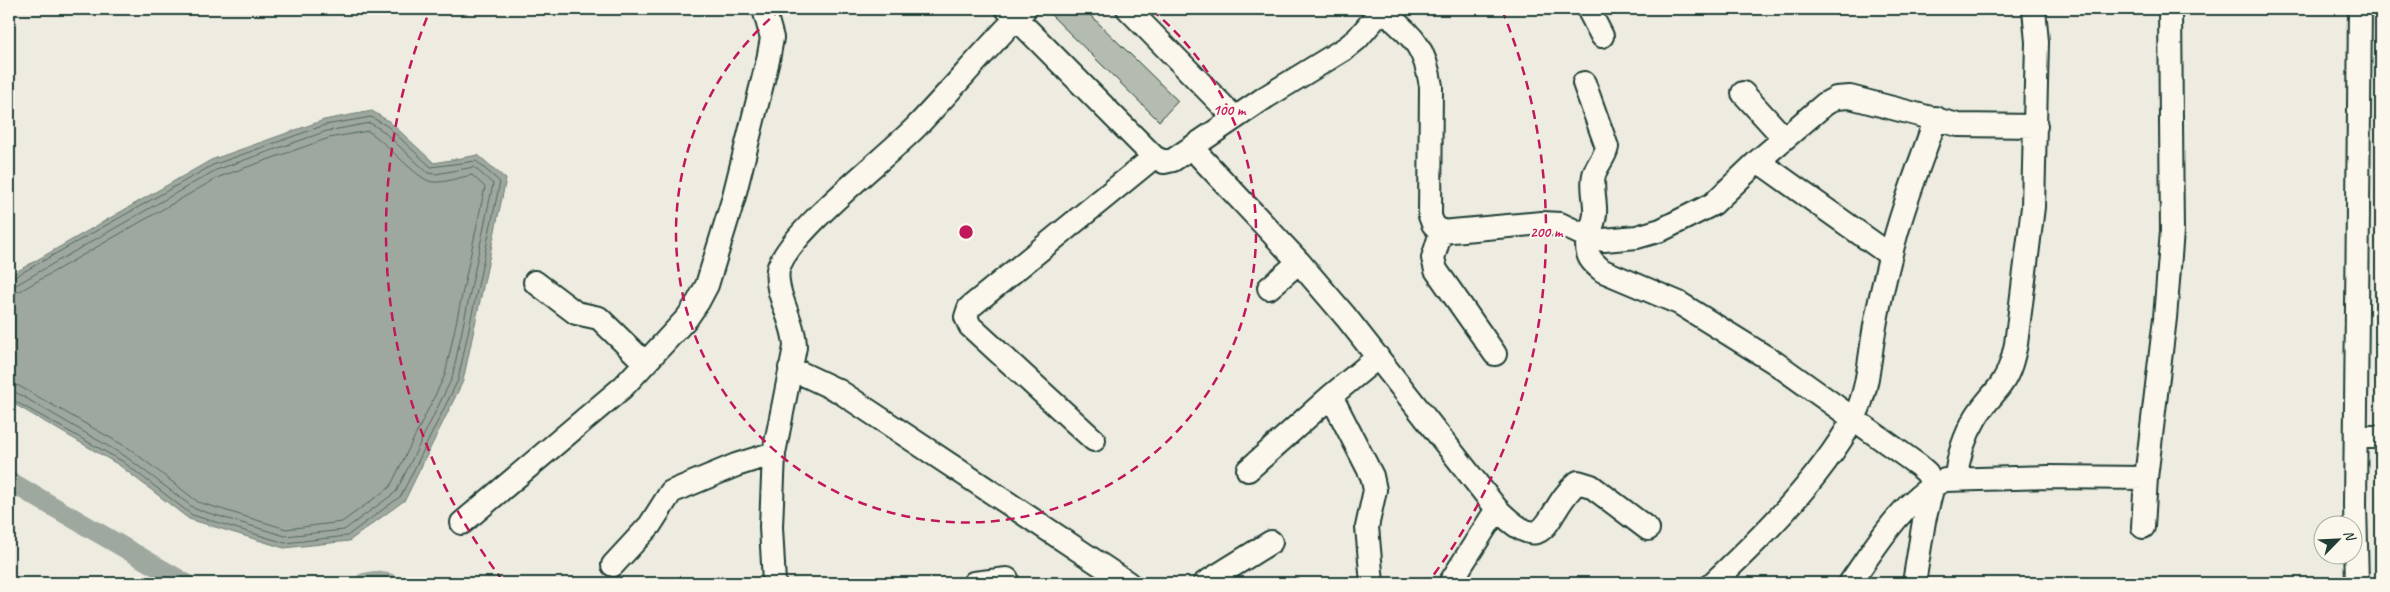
<svg xmlns="http://www.w3.org/2000/svg" width="2390" height="592" font-family="Caveat,sans-serif">
	<rect width="100%" height="100%" fill="#eeece1"/>
	<filter id="ink" filterUnits="userSpaceOnUse"><feTurbulence type="fractalNoise" baseFrequency=".02" numOctaves="2"/><feDisplacementMap in="SourceGraphic" scale="10" xChannelSelector="R" yChannelSelector="G"/><feConvolveMatrix kernelMatrix="1 2 1 2 8 2 1 2 1" color-interpolation-filters="sRGB"/></filter>
	<g filter="url(#ink)">
		<path fill="#9fa89f" stroke="#6c7d74" d="M372,111L390,122L434,163L478,155L506,179L463,381L405,500L349,541L284,548L189,519L119,465L9,401V276L211,160L324,120Z"/>
		<g fill="none" stroke-linecap="round" stroke-linejoin="round">
			<path stroke="#52685f" stroke-width="1" d="M9,280L213,165L325,125L371,117L387,126L431,167L476,161L500,182L458,380L401,496L347,536L285,543L192,515L122,461L9,398
				M9,286L16,285L216,170L327,131L370,123L383,131L428,173L436,174L474,167L493,184L452,378L396,492L344,530L285,536L195,509L125,456L17,393L9,391
				M9,294L20,291L219,177L329,138L368,131C385,141 418,181 433,182C445,183 460,177 472,175L485,187L445,375L390,487L342,522L286,529L198,502L130,449L19,386L9,384"/>
			<path stroke="#9fa89f" stroke-width="20" d="M9,481L185,583
				M364,583L374,581L388,583"/>
		</g>
		<path fill="#b4bbb0" stroke="#1f3d34" d="M1045,9H1084L1178,101L1159,121Z"/>
		<g fill="none" stroke-linecap="round" stroke-linejoin="round">
			<defs>
				<path id="street" d="M1007,9L1154,157L1164,162L1173,160L1266,97L1346,48L1357,39L1383,9
					M1128,9L1235,118
					M1381,9C1412,37 1424,43 1431,86L1430,216L1433,224L1441,232L1542,223L1560,224L1588,237L1604,240L1637,237L1661,230L1713,204L1758,161L1825,104L1836,98L1850,97L1958,125L2036,126
					M1588,9L1602,36
					M1584,83L1607,147C1605,158 1597,164 1594,175C1591,187 1596,201 1595,214C1594,227 1584,240 1588,253C1590,261 1597,266 1603,271L1679,303L1774,362L1918,465L1927,473L1933,485L1924,521L1914,583
					M1743,93L1784,138
					M1193,149L1299,262L1346,317L1497,509C1551,563 1543,511 1578,482L1591,486L1648,529
					M1758,161L1890,255
					M1441,232L1433,258L1436,270L1495,354
					M535,282L576,313L599,318L645,363
					M1269,288L1299,262
					M790,368L839,391L1128,583
					M1331,396L1372,476L1375,490L1367,527L1372,583
					M2356,437H2381
					M1094,440L970,326L966,317L969,308L1154,157
					M1248,470L1331,396L1378,357
					M1956,478C1958,456 1964,437 1976,417C1983,405 1994,395 2002,383C2010,371 2013,358 2016,344L2033,207L2037,42L2034,9
					M462,523L623,387L687,318L698,302L707,285L733,200L768,60L772,38L764,9
					M2143,527L2146,478L2165,318L2172,231L2170,9
					M613,565L650,525L671,492L736,465L774,453
					M774,583L771,527L774,453L795,347C795,322 774,293 778,270C786,234 887,157 917,126C953,88 988,47 1025,9
					M974,583L1007,579
					M1205,583L1271,542
					M1450,583L1497,509
					M1713,583C1765,534 1817,482 1853,420C1868,393 1869,361 1874,332C1878,307 1884,282 1890,258C1901,211 1920,164 1936,118
					M1850,583C1874,549 1905,496 1945,480L2048,477L2146,478
					M2357,583L2355,505L2360,9"/>
			</defs>
			<use href="#street" stroke="#1f3d34" stroke-width="26"/>
			<use href="#street" stroke="#fbf7ec" stroke-width="22"/>
		</g>
	</g>
	<g fill="none" stroke="#c2185b" stroke-width="2.5" stroke-dasharray="9 6">
		<path d="M1152 10A290 290 0 1 1 780 10"/>
		<path d="M503 581A580 580 0 0 1 430 10M1502 10A580 580 0 0 1 1429 581"/>
	</g>
	<circle cx="966" cy="232" r="8" fill="#c2185b" stroke="#fbf7ec" stroke-width="2.5"/>
	<g font-size="15" text-anchor="middle" font-weight="bold" fill="#c2185b" stroke="#fbf7ec" stroke-width="4" stroke-linejoin="round" paint-order="stroke">
		<text x="1229" y="115">100 m</text>
		<text x="1546" y="237">200 m</text>
	</g>
	<rect width="2390" height="592" fill="none" stroke="#fbf7ec" stroke-width="30"/>
	<rect x="15" y="15" width="2360" height="562" fill="none" stroke="#1f3d34" stroke-width="2" filter="url(#ink)"/>
	<g transform="translate(2338 540) rotate(66)"><circle r="24" fill="#fbf7ec" stroke="#a3ada2"/>
	<path d="M0-4L9 19L0 12L-9 19Z" fill="#1f3d34"/>
	<text y="-8" font-size="14" font-weight="bold" text-anchor="middle" fill="#1f3d34">N</text>
	</g>
</svg>
